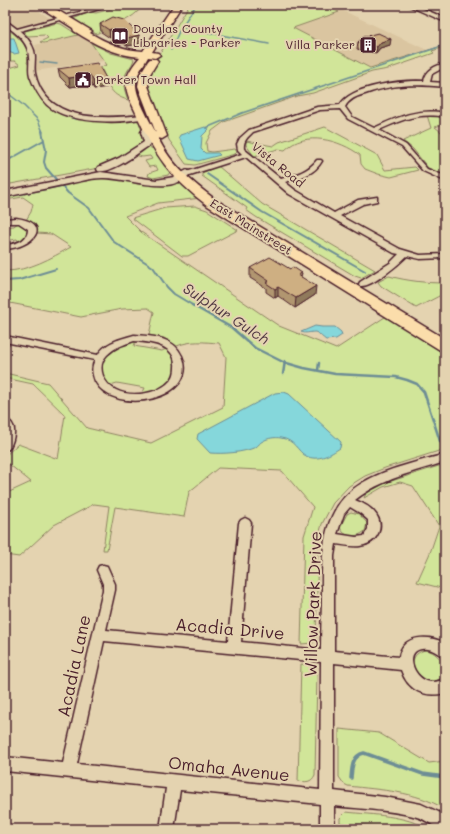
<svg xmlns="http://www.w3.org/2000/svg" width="450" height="834" font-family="Mali,sans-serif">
	<rect width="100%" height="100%" fill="#e4d3b0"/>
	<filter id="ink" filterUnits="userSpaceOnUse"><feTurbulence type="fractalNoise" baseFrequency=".025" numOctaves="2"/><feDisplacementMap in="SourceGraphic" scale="8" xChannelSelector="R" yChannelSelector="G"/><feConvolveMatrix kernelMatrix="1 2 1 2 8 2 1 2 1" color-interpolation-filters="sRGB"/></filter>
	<g filter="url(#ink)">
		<path fill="#dac5a0" d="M5,5H30L51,19L5,31Z
			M325,5H331L427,50L370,68L292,28L339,12Z
			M78,35L91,43L104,61L34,71V65L37,62L38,57L35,45Z"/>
		<path fill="#d1e599" stroke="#8e8262" d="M144,5C130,22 115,24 96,34L73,19L90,12L96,13L123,6Z
			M189,5H325L339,12L293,28L370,68L445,45V47L432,51L434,53L388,69L372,72L313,93L297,96L224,122L212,131L206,143L207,151L212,152L235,149L237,152L235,154L195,165L186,164L169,140L149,88L148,74Z
			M57,23L61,24L78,35L44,43L40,42L48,38L45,35L28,36L24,33L25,31Z
			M9,30C19,38 32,48 27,63L29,64C29,72 32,78 35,85C51,127 101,115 136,120L139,122L145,141L128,155L99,168L5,185V69L20,65L15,61H5V31Z
			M91,43L111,53L134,59C133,63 131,66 128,70C121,81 124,89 128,100C109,95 108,84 101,67L107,65Z
			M427,115L445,117L440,122L443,124L435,127L445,135V176L428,168L413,149L403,141L431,128Z
			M325,127L377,155L385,170L415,167L418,170L391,177L378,174L365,169L361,164L360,155C340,140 305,130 285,150L278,149L254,156L246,145V141L273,146L279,142Z
			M148,147L154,149L170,172L168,175L153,178L148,176L149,173L158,170L156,166L149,167L145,161L152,159L150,156L142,157L135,155L143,148Z
			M218,166L262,204L375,270L361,278L355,276L256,217L246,210L247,208L202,176V173Z
			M95,177L118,178L137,184L147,185L180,183L201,198L158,203L125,216L141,232L279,326L336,349L388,315L445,354V449L385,468L365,476L349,486L333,503L322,524L318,539L316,638L313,643L301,644L304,536L313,507L282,471L218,468L189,492L184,517L115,507L107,550H103L109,506L94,504L54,525L19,557L5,555V494L31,482L5,461V456L18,444L58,459L65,415L33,384L5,378V373L48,383L87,428L151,443L223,407L226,357L219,343C204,342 191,340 177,346L164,338L149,335L154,312L148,308L122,309L81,317L5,302V271C29,271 51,258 71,247L51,234L37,233L35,225L26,220L31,212L33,204L23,197L5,200V196Z
			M195,206L207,210L238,230L188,256H182L132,218L165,208Z
			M19,222L29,227L28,237L19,242L17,239L5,241V227L14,226Z
			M389,276C408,281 426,283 445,283V293L416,308L381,286L378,282Z
			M127,341H136L134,346L162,351L168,348L173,352L177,373C165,387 160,391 142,394L145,388L117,383L107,386L103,382L100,362L106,353Z
			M445,464V589L417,582L430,553L439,526L413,486L400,482L383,487L364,498L366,493L382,484Z
			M351,512L359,514L367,523L365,531C357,538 344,538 340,527L347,514Z
			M425,650C439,651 450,670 440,679C421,690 399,657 425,650Z
			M301,664C308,665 314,665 317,673L315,775C311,783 306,782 298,781Z
			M339,729L379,733L429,763L445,761V809C415,791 381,790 348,786L344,784L339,777Z
			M346,812C373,815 404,815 429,829H391L389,827L340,823V818Z"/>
		<path fill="#85d7db" stroke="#6d8d95" d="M5,38H14L19,53L14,54L5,51Z
			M205,127L209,129L202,136L201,149L205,153H218L220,155L198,161L189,159L179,137L180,135Z
			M315,326L322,327H335L341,332L342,335L336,339L326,340C322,338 320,333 315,332C309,332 306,334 301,332Z
			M284,392L289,394L341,442L340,448C331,454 318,462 306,456C297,451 295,440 281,438C275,437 268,438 263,441C260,442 258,446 256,447C243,453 223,454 210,453L197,439L198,434L275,393Z"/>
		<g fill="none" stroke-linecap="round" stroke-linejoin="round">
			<path stroke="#6d8d95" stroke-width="1.5" d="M440,5L445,6
				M182,26L199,31L269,44
				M171,50L180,29L196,5
				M40,62L57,64
				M5,91L23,105L38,120L43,132
				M68,116L75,119
				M206,128L242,113L445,45"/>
			<path stroke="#6d8d95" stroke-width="2" d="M42,131L46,150L44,162L46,168L68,193L89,208L114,242L153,267L167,287L174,294L194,306
				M5,162L44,140
				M207,174L262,212L365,271
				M5,197L61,186
				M5,281L19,280L56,269"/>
			<path stroke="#6d8d95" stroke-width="2.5" d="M192,305L232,328L255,348L283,362L304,368L335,374L396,377L407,380L417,384L424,392L440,441L445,449
				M318,370L319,363
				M283,374L285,361"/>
			<path stroke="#6d8d95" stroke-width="3.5" d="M351,778C352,767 352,756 364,753L423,774L445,777"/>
			<defs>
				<path id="minor" d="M105,5H114L20,31C28,38 35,47 35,57C35,62 34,68 35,73C45,123 104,119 143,115L145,116V118C119,124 68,124 47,105C39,97 34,87 30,76C28,70 30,64 29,58C29,42 16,33 5,25V20L17,29Z
					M407,5H414L445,18V22Z
					M445,63V67L432,74L430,82L445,83V87C417,84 392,84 365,94C357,96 349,99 345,107L352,117L374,128C398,117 418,108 445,113V117C420,112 401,120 379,130L406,145L427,169L445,176V181L423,171L402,147L348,119L340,109L320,110L253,132C247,138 243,141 244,149L281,179C294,175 308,172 317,160H321L322,161C314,175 300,178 285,182L295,190L334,213L358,200L377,197V201L363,204L340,216L400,249L420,255L445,254V258L420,259L407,256C399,264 371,288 360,286L359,284L360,282L390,263L399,254L394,253L289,194L246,157L190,175H184L183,173L242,154L238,150L237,144L240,138L249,130L317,107L340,105C351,85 403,80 424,81C426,70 435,66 445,63Z
					M16,218C54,223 33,248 5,249V245C16,244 28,241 28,229L19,223H5V219Z
					M134,335C152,336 174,337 182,356C201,399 114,418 95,381C92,374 91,367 95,360L5,342V336L98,355C105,342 121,339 134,335ZM134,341C151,342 177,345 175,367C175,372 174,377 170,381C159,394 131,398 116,390C103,384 96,366 107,355C115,347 125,344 134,341Z
					M5,419C19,423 14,440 9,449L5,450Z
					M445,454V462C413,472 382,479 355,500C362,503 369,506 374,512C386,525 378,544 360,546C352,547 344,545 336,544L334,556V651L399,657C402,634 429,635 445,643V657C439,655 435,650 428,649C401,645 412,682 433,682C437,682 441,680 445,679V693C425,698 408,691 401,670L334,663V791L385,797L421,804L445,815V829C436,829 428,821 420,818C396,810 360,809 334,806V829H320V804L180,790L174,829H160L166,788L5,771V757L63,763L103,590V584L97,570L99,566L103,565L107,566L115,584V590L106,630L228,641L239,523L241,520L245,518L249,520L251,523L241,642L321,650C321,630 322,609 322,589C322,548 323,506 362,483C387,468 418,462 445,454ZM350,507L360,513L368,520V529L364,536L356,537L337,534L344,514ZM104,641L321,662L320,790L77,764Z"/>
				<path id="tertiary" d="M145,126H148L152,128L149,132L152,141L150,145C139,152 112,174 98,171L97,169L98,167L119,158L144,142L141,132Z
					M187,170L191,173C169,198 130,177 102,178C92,178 82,181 72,183C50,188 27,192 5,197V191L101,172L156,180L174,177Z"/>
				<path id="primary" d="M34,5H49L92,31L90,33C107,43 123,50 143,51L174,5H182L152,52L158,53L160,55L155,58L148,57C144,65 136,74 136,83C135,96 150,121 156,133L138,86L140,74L148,61L150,59H156L158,61L150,74L148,86L167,136L162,139L158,138C171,165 193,183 216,200L445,339V351L440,350L208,206C171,178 154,155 136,113C132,104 126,94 126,84C126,74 134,64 140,57C115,55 94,44 74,31L73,28L43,9Z"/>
			</defs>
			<use href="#minor" stroke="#4a1f2b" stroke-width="3"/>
			<use href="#tertiary" stroke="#4a1f2b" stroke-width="3"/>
			<use href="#primary" stroke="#4a1f2b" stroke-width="3"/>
			<use href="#minor" fill="#e4d3b0" fill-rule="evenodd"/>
			<use href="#tertiary" fill="#e4d3b0" fill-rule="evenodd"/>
			<use href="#primary" fill="#fbddab" fill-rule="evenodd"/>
		</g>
		<path fill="#b19670" stroke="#4a1f2b" d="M100,24L139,35L140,44L127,46L112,37L110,38L101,32Z
			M358,42L390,45L380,48L376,53L357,49Z
			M58,69L106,78L107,87L94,89L91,84L70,87L60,77Z
			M250,268L290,269L302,273L301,277L315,295L295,308L278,296L275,298L266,292V288L250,278Z"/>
		<path fill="#907a5b" stroke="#4a1f2b" d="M111,29L112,37L110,38L109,30Z
			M139,35L140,44L127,46V38Z
			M391,39L390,45L380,48L376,53L377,47L381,42Z
			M90,75L91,84L70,87L69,78Z
			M106,78L107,87L94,89L93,80Z
			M316,286L315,295L295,308L296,298Z
			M278,287V296L275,298V289Z"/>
		<path fill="#ceaf82" stroke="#4a1f2b" d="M113,17L124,20L139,35L127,38L111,29L109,30L100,24Z
			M378,33L391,39L381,42L377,47L358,42L365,36L368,37L370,35Z
			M97,63L106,78L93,80L90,75L69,78L58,69Z
			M270,257L290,269L293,267L302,273L298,275L316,286L296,298L278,287L275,289L266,283L269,281L250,268Z"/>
	</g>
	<defs>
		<symbol id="library-square" viewBox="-11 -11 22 22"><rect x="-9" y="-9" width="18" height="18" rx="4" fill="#4a1f2b" stroke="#e4d3b0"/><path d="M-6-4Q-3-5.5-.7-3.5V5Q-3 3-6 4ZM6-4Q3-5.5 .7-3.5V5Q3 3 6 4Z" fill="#fff"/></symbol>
		<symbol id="building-square" viewBox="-11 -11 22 22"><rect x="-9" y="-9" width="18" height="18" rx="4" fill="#4a1f2b" stroke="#e4d3b0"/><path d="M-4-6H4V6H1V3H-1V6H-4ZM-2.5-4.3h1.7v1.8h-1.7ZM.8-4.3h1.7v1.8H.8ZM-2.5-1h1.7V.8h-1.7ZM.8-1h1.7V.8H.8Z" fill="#fff"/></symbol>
		<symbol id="civic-square" viewBox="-11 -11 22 22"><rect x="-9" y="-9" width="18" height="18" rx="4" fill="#4a1f2b" stroke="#e4d3b0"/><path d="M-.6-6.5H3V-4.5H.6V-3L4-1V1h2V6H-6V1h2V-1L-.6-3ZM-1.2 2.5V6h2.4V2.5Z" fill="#fff"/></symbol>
	</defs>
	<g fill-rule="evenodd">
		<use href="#library-square" x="110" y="26" width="20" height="20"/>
		<use href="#building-square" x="358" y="35" width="20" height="20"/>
		<use href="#civic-square" x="73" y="70" width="20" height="20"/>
	</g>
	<g text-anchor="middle" stroke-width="4" stroke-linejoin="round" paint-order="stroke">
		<g font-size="12" fill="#4a1f2b" stroke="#e4d3b0" text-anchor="start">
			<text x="133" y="33">Douglas County<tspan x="133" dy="14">Libraries - Parker</tspan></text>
			<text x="355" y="49" text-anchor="end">Villa Parker</text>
			<text x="96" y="84">Parker Town Hall</text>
		</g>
		<g font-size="12" fill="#4a1f2b" stroke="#e4d3b0">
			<text transform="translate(278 165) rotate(39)" y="4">Vista Road</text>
			<text transform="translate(251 227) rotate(32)" y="4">East Mainstreet</text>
		</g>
		<g font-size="15" font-style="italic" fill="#533b45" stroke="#e4d3b0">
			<text transform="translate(226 314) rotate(33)" y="5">Sulphur Gulch</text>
		</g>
		<g font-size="17" fill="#4a1f2b" stroke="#e4d3b0">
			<text transform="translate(313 604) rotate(-88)" y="6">Willow Park Drive</text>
			<text transform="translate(230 629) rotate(5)" y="6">Acadia Drive</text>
			<text transform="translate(74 666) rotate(-78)" y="6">Acadia Lane</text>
			<text transform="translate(229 769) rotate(6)" y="6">Omaha Avenue</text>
		</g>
	</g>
	<rect width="450" height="834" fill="none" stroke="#e4d3b0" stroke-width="20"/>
	<rect x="10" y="10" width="430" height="814" fill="none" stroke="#4a1f2b" stroke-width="1.5" filter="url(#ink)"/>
</svg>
